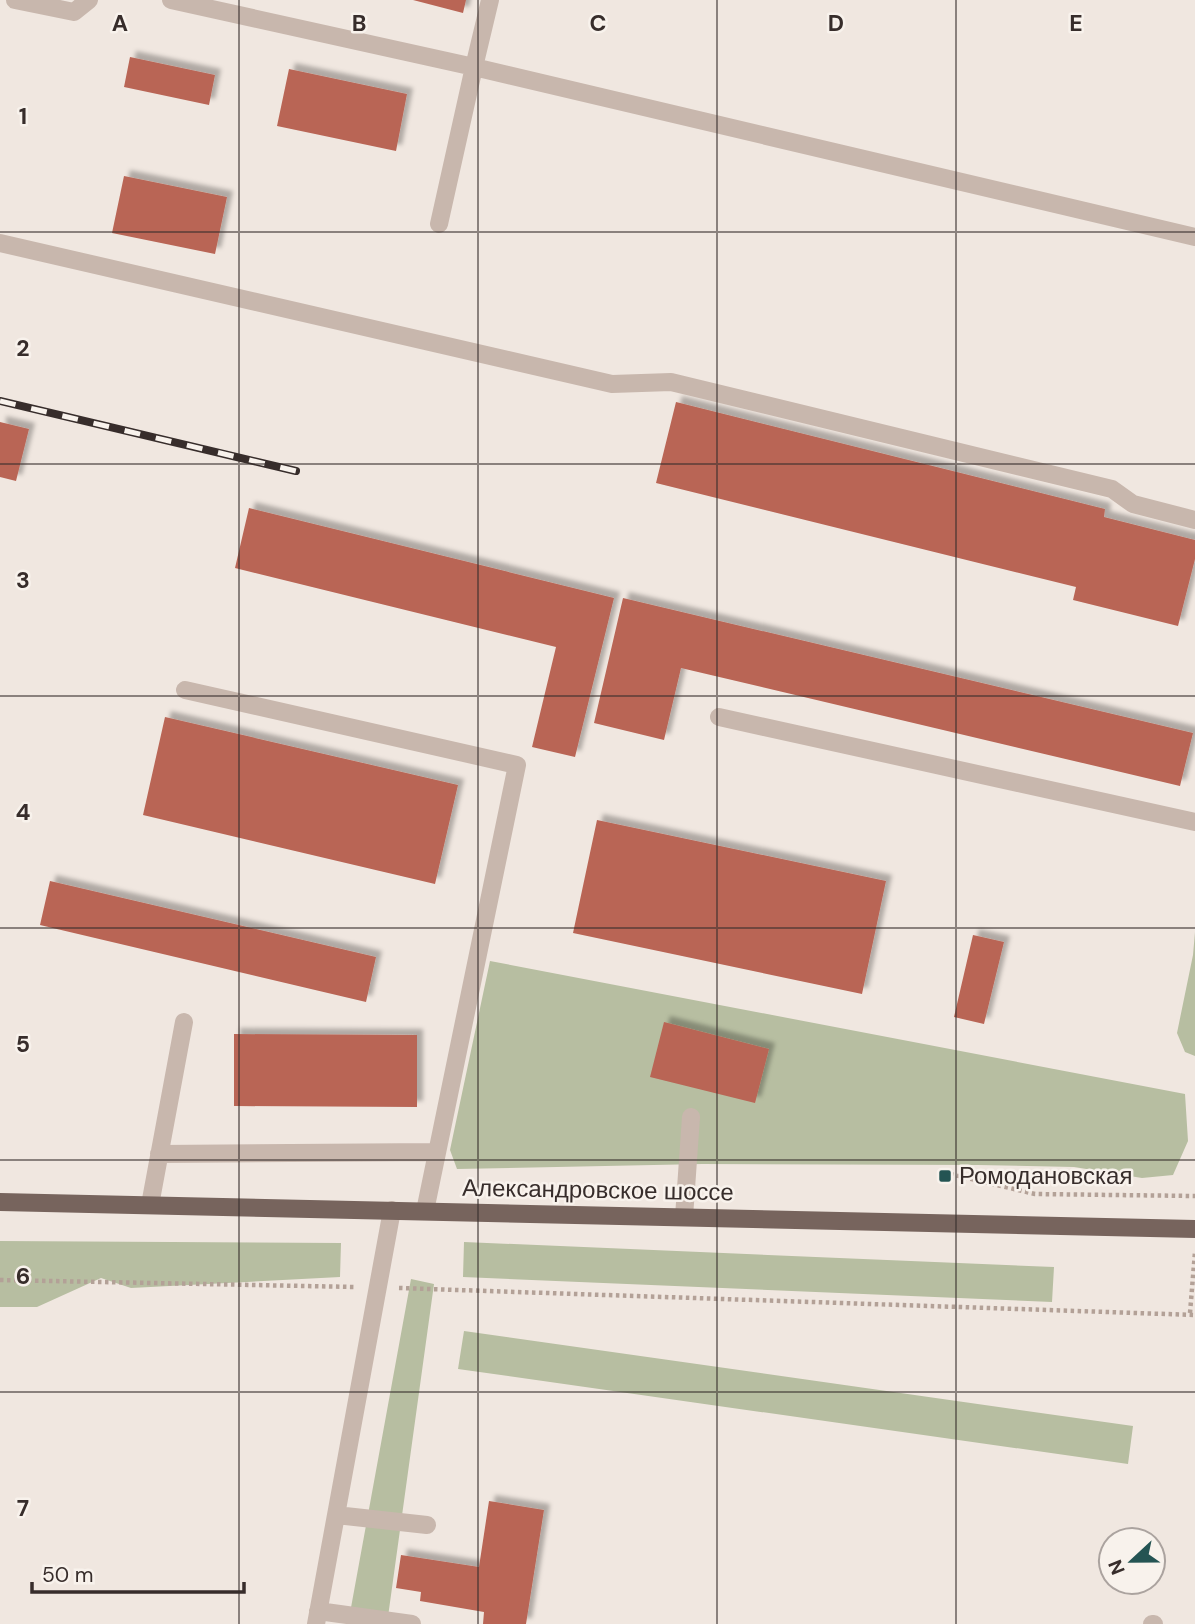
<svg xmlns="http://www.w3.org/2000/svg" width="1195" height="1624" font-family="'DM Sans',sans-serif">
	<defs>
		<filter id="shadow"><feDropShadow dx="6" dy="-6" stdDeviation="2" flood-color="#0004"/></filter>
	</defs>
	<rect width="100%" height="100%" fill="#f0e7e0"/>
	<path fill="#b7bea1" d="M1195,932V1056L1185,1052L1177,1033L1193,955Z
		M490,961L1185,1094L1188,1141L1173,1175L1142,1178L1074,1167L978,1165L702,1164L457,1169L450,1150Z
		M0,1241L341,1243L340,1277L131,1288L101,1278L37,1307H0Z
		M464,1242L1054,1267L1052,1302L463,1277Z
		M411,1279L434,1284L387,1624H348Z
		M464,1331L1133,1426L1128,1464L458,1369Z"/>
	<path fill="#b96555" filter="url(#shadow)" d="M413,0H466L463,13Z
		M130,57L215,75L209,105L124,87Z
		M289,69L407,94L396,151L277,126Z
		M124,176L227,197L215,254L112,233Z
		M676,402L1105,509L1104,517L1195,540V559L1178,626L1073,600L1076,587L656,483Z
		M0,422L29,429L16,481L0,477Z
		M249,508L614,598L575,757L532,747L556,647L235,568Z
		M623,598L1193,733L1180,786L681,668L664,740L594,723Z
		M165,717L458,785L435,884L143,815Z
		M597,820L886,881L862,994L573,933Z
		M50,881L376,957L366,1002L40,925Z
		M973,935L1004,942L984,1024L954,1017Z
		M664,1022L769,1049L755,1103L650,1077Z
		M234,1034L417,1035V1107L234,1106Z
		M489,1501L544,1510L526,1624H483L484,1612L420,1601L421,1592L396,1588L401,1555L479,1567Z"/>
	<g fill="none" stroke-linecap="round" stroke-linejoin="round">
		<path stroke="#b3a197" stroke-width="4.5" stroke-dasharray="3.5 3.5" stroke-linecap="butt" d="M950,1174L1035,1194L1195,1196
			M0,1280L355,1287
			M399,1288L1195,1315
			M1190,1313L1195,1252"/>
		<path stroke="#c8b7ad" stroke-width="18" d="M15,0L74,12L89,0
			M171,0L474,67L439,224
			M490,0L474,67L1195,237
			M0,243L612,384L671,382L1112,489L1133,504L1195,520
			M185,690L517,765L425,1211
			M719,717L1195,822
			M159,1154L437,1152
			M150,1205L184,1022
			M684,1217L691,1117
			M336,1515L427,1525
			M318,1611L412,1624
			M316,1624L392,1210
			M1152,1624H1154"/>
		<path stroke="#77645d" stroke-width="18" d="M0,1202L1195,1229"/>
		<defs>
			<path id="rail" d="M0,401L296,471"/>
		</defs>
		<use href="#rail" stroke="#372d2b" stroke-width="8"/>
		<use href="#rail" stroke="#f8f2ec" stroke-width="5" stroke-dasharray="16" stroke-linecap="butt"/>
	</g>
	<path fill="none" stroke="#372d2b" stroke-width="2" stroke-opacity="0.55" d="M239,0V1624M478,0V1624M717,0V1624M956,0V1624M0,232H1195M0,464H1195M0,696H1195M0,928H1195M0,1160H1195M0,1392H1195"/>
	<rect fill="#245453" stroke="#f8f2ec" stroke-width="2.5" x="938" y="1169" width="14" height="14" rx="3.5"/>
	<g text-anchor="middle" stroke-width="5" stroke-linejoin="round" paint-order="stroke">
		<g font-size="24" fill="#372d2b" stroke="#f8f2ec" text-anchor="start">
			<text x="959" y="1184">Ромодановская</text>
		</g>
		<g font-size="24" fill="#372d2b" stroke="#f8f2ec">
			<text transform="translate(598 1190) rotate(1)" y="8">Александровское шоссе</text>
		</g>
	</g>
	<g font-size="23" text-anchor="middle" font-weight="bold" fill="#372d2b" stroke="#f8f2ec" stroke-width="5" stroke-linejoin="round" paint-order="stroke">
		<text x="120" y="31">A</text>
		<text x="359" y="31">B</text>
		<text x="598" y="31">C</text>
		<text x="836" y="31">D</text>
		<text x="1076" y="31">E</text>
		<text x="23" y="124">1</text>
		<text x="23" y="356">2</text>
		<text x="23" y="588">3</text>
		<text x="23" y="820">4</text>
		<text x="23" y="1052">5</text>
		<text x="23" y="1284">6</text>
		<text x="23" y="1516">7</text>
	</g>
	<g transform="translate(1132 1561) rotate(248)"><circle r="33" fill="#f8f2ec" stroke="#aba39f" stroke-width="2"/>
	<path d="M0-5L12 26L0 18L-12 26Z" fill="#245453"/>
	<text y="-10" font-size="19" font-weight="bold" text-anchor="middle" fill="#372d2b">N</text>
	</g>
	<path d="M32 1582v10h212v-10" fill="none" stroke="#372d2b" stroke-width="3.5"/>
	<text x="42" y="1582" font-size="21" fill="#372d2b" stroke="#f8f2ec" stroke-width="5" paint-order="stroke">50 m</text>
</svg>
